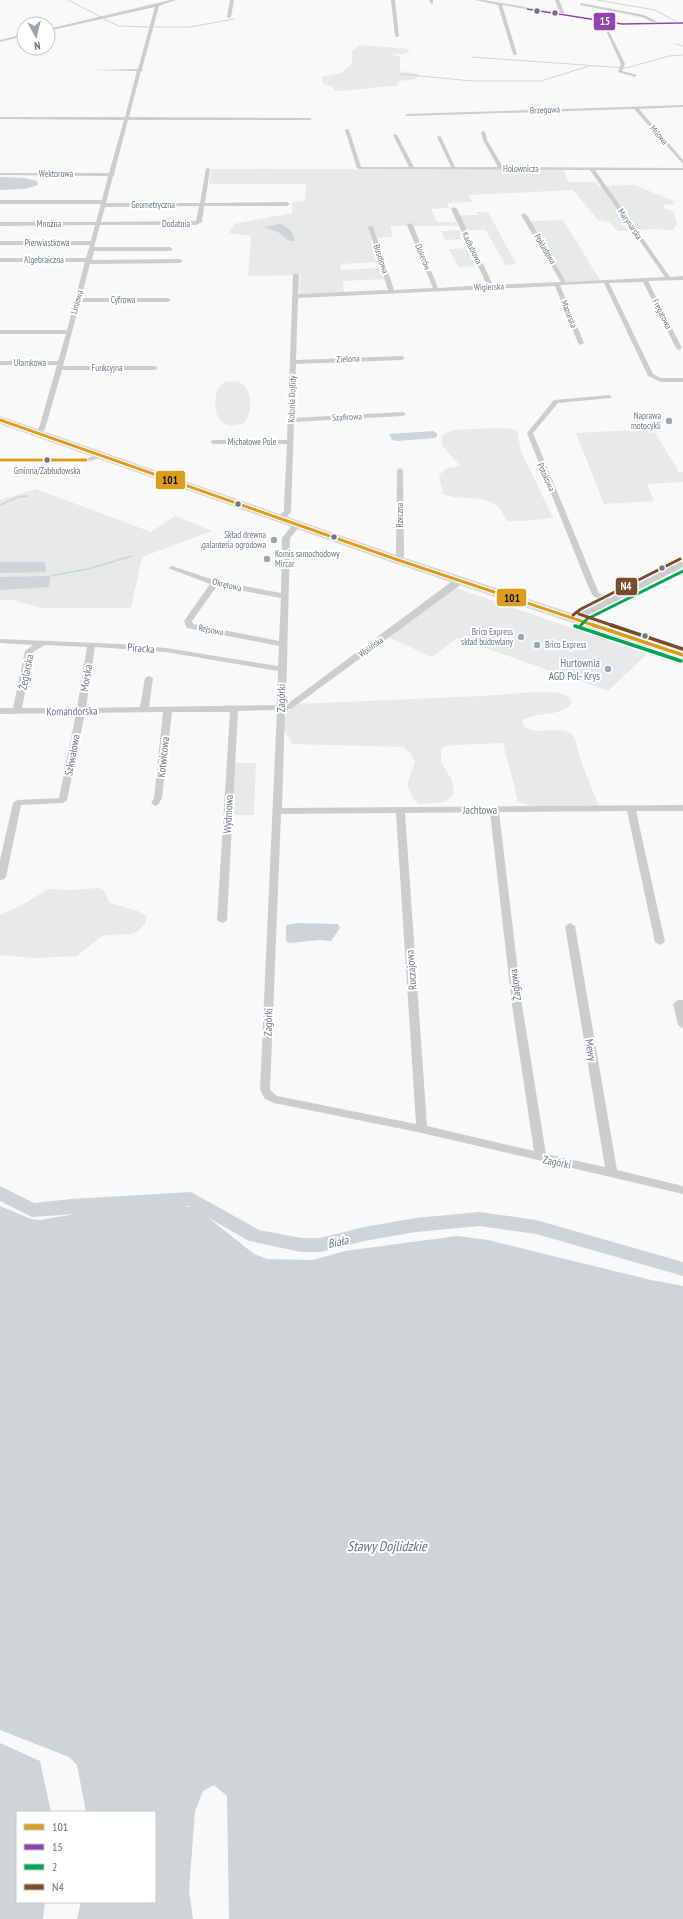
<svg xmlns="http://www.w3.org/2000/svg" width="683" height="1919" font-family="'PT Sans Narrow',sans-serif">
	<rect width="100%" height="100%" fill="#f9f9f9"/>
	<path fill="#e7e9ea" d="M450,586L647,654L608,691L457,638L432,657L388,637Z"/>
	<path fill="#e7eae6" d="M359,45L410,49L406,54H389L400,57V71L419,74L416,79L399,81L396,86C376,86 356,91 335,91L332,86L323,84L322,77L342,73L345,69L352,64V52Z
		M211,169L563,170L569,182H595L599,186L634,185L672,200L675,204L664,205L663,208L674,212L677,223L673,230L653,229L618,231L609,222L598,220L573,190L469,195L472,202L447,203L449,208L431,209L437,222H456L458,226H390L393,237L376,238L370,240L378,262L340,264L341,270L380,268L384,279L343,281L344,292L303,294L299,293L300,275L248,276L251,236L229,233L234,224L292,213V202L305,201L306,184H209Z
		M477,212H488L516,264L505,265L486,230H467L459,215H478Z
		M563,220L600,280L566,282L530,221Z
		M460,230L464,239L445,240L441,231Z
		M469,248L478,266L458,267L449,249Z
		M235,381C253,384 254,410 244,423C239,424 233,426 228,425C215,422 213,404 217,392C218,389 221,385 224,382Z
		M497,428L512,429L517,431L521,451L553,518L523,521H507C504,516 500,508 496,505C480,494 459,501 443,494L439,475L447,468L460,466L442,445V435L453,430Z
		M653,429L679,472H683V482L647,484L654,501L604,504L576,433Z
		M36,489L151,532L175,516L212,531L142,557L131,608H42L12,600H0V500Z
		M537,692C548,692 568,690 572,703C561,717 536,712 522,720C524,740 559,724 571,734C576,737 577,748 579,754C584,771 592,788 599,806C574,807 541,813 518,801L503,743L454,745L447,746L441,749V762L452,780L454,794L445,802L419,804L414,800L407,785L415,762L410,753L403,747L292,744L282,726L287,713L296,704L482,696Z
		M235,763H256L254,815H231Z
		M98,888L103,889L110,903L138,911L147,916L145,924L137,932L131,934L106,935L99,938L77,956L34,958L0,955V915L22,905L48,889L72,890Z"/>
	<path fill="#ced4d7" d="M0,177L25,178L37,181L38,185L24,189L0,190Z
		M280,224C287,226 296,234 294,241H289L278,232L264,227Z
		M433,431L437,433V436L435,438L397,441L392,440L389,434Z
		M0,562H45L46,572L0,573Z
		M50,576L49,587L0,590V577Z
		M298,923L338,924L340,928L331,941L320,940L289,943L286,941V925Z
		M175,1205L196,1208L254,1254L267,1259L313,1260L345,1251L457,1236L488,1240L651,1280L683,1286V1919H229L227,1796L214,1785L203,1791L195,1811L189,1891L193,1919H77L81,1902H155V1812H86L77,1765L69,1757L0,1730V1206L31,1219L40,1220L93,1211Z
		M0,1743L40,1761L51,1812H17V1902H45L43,1919H0Z"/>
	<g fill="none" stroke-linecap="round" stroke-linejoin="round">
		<path stroke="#ced4d7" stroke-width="1" d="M68,0L101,17
			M597,0L655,10L677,22
			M104,19L119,26L149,27
			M155,27H190L234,19
			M676,44L683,46
			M472,57L626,68L669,56L683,55
			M400,74L472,81H541L589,66"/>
		<path stroke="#ced4d7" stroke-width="1.5" d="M0,505L18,497L27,496
			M50,576L88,569L132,556"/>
		<path fill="#ced4d7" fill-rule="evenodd" d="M0,1186L34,1203L71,1199L191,1192L259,1230L301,1238H320L364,1227L416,1218L479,1212L536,1220L683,1262V1276L536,1234L479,1226L416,1232L364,1241L320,1252H301L249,1241L188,1206L32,1217L0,1201Z"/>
		<defs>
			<path id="highway" d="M0,417L402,558L683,651V659L394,562L0,423Z"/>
		</defs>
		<use href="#highway" stroke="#d5d5d6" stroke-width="2"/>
		<path fill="#cccdce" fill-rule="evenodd" d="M170,0H176L159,6L142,69L143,70L141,71L129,117L310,118L312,119L310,120H128L114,174L115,175L113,176L106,203H200L206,169L208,168L210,169L205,203L287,202L290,204L287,206H204L202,222L196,225H100L94,247H170L173,249L170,251H94L92,260L180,259L183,261L180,263L90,264L81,298H168L171,300L168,302H80L63,366H155L158,368L155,370H62L45,429L38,434H34V432L39,428L57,365H0V361H58L66,334H0V330H67L85,262H0V258H86L90,245H0V241H91L95,225L0,226V222H96L101,204H0V200H102L108,176L0,175V173H109L124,120L0,119V117H125L137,71L93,70L138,69L155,7L48,31V29ZM199,206L196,221L101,222L105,207Z
			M230,0H234L231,17L229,18L227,17Z
			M391,0H395L399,36L397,37L395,36Z
			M429,0H433V4H431Z
			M475,0H484L560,13L555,0H559L565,14L619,23L652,22L642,17L580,5L581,3L644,15L658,22H683V24L619,25L605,23L625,64L622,71L637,75L635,77L618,72L621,64L602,22L502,5L517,54L515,55L513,54L498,5Z
			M24,34V36L0,42V40Z
			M683,105V107L639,109L683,160V164L634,109L407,116L405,115L407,114Z
			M347,129L349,130L361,167H409L393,135L395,134L397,135L414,167H451L437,137L439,136L441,137L455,167H498L483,140L481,132L483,131L485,132L487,140L503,167L683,168V170H595L670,277L683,276V280L648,281L682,348L679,350L676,348L643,282L609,283L653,374L661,378H683V382H661L648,376L604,283L560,285L584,343L581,345L578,343L555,286L298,298L296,360L402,356L405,358L402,360L296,364L294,418L403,412L406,414L403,416L294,422L291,512L283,521H277L276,519L284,511V506L287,444H213L210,442L213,440H287L293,275L296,273L299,275L298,294L388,290L368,226L373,227L394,290L433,288L407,225L410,223L413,225L438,288L487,285L451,209L454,207L457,209L493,285L561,282L521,215L524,213L527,215L566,282L665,277L590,170L359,169L357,168L345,130Z
			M609,395L612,397L611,398L558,403L533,433L596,586L599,593L610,598L680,562H683V567L587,616L577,622L573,620L581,612L604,601L593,596L588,586L527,433L554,400Z
			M101,454L103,455V457L87,462H0V458H87Z
			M400,468L403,470L404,556L401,562H398L394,560L396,556L397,470Z
			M294,523L301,525L290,538L286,705L455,579H458L462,581L459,586L291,709L285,710L282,808L683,805V811H636L665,942L660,945L655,942L627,811L499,812L522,1005L546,1154L605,1167L565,926L570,923L575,926L617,1170L683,1186V1194L422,1133L274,1103L265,1099L260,1090L277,710L238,711L227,920L225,922L222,923L217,920L230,712H172L162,798L158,805L155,806L151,803L154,798L163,712L85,713L67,800L63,803L21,805L6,877L4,879L0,880V860L13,803L17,800L59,798L76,713L0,714V708H13L25,651L33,645L0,643V639L121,644L166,648L278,666L279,646L187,628L184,621L210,584L168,568L172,566L217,581L281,593L282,538ZM217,586L281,598L279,641L193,624L192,621ZM45,645L87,647L77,708H22L33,652ZM95,647L166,652L278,671L277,705L149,707L153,678L149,676L145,678L140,707L86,708ZM490,812L512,1005L534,1151L427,1126L405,813ZM396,813L416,1124L277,1096L270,1090L281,814Z
			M678,1000H683V1029L678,1025L673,1004Z"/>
		<use href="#highway" fill="#e0e0e1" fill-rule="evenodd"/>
		<defs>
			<path id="bus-1-far1" d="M0,420L398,560L596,626
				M0,460H86"/>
			<path id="bus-1" d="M593,625L683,655"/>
			<path id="bus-2" d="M527,9L622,24L683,23"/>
			<path id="bus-3-far1" d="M581,625L587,619L683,571"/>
			<path id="bus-3" d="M575,626L681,661"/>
			<path id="bus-4-far1" d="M579,614L614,626
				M573,615L581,609L680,559"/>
			<path id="bus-4" d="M611,625L683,649"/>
		</defs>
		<use href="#bus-1-far1" stroke="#fff" stroke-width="5"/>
		<use href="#bus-1" stroke="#fff" stroke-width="6"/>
		<use href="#bus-2" stroke="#fff" stroke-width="3"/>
		<use href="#bus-3-far1" stroke="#fff" stroke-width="5"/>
		<use href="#bus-3" stroke="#fff" stroke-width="6"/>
		<use href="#bus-4-far1" stroke="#fff" stroke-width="5"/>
		<use href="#bus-4" stroke="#fff" stroke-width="6"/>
		<use href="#bus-1-far1" stroke="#db9d1b" stroke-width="3"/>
		<use href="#bus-1" stroke="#db9d1b" stroke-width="3.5"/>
		<use href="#bus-2" stroke="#8e44ad" stroke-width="1.5"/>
		<use href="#bus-3-far1" stroke="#00a651" stroke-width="3"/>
		<use href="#bus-3" stroke="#00a651" stroke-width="3.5"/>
		<use href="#bus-4-far1" stroke="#7a4b2a" stroke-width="3"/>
		<use href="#bus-4" stroke="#7a4b2a" stroke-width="3.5"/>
	</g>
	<g fill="#6b7787" stroke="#fff" stroke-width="1.5">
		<circle cx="537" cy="11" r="3.5"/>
		<circle cx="555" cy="13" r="3.5"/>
		<circle cx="47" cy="460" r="3.5"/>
		<circle cx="238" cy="504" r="3.5"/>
		<circle cx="334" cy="537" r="3.5"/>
		<circle cx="662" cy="568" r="3.5"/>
		<circle cx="645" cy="636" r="3.5"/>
	</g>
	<g fill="#9da4af" stroke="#fff" stroke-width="1.5">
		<circle cx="669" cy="421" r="4"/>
		<circle cx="274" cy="540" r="4"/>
		<circle cx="267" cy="559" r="4"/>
		<circle cx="521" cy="637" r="4"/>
		<circle cx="537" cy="645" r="4"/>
		<circle cx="608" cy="669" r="4"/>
	</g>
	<g text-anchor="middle" stroke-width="4" stroke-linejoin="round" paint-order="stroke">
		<g font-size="9" fill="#6b7787" stroke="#fff">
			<text transform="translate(545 110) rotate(-2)" y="3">Brzegowa</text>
			<text transform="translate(659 135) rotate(50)" y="3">Milowa</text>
			<text x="521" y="172">Holownicza</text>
			<text x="56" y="177">Wektorowa</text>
			<text x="153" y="208">Geometryczna</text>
			<text x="49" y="227">Mnożna</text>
			<text x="176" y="227">Dodatnia</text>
			<text transform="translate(630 224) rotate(55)" y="3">Marynarska</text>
			<text x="47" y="246">Pierwiastkowa</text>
			<text transform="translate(472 248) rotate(64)" y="3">Kadłubowa</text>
			<text transform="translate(545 249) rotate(59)" y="3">Pokładowa</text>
			<text transform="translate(423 257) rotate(68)" y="3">Dokerów</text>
			<text transform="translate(381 259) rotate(71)" y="3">Busolowa</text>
			<text x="44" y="263">Algebraiczna</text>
			<text transform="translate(489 287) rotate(-2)" y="3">Wigierska</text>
			<text x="123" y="303">Cyfrowa</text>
			<text transform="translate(77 302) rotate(-74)" y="3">Liniowa</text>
			<text transform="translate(569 314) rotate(68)" y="3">Mazurska</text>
			<text transform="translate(662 314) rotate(63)" y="3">Fregatowa</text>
			<text transform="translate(348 359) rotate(-3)" y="3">Zielona</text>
			<text x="30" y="366">Ułamkowa</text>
			<text x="107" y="371">Funkcyjna</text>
			<text transform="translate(292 399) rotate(-88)" y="3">Kolonia Dojlidy</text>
			<text transform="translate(347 417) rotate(-3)" y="3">Szafirowa</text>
			<text x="252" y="445">Michałowe Pole</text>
			<text transform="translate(546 477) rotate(66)" y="3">Potokowa</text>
			<text transform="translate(400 515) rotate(-90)" y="3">Rzeczna</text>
			<text transform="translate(227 585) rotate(14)" y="3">Okrętowa</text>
			<text transform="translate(211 630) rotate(11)" y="3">Rejsowa</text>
			<text transform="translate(371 647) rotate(-36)" y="3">Wolińska</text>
		</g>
		<g font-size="9" fill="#6b7787" stroke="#fff" text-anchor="end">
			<text x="661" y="419">Naprawa<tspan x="661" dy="10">motocykli</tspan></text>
			<text x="266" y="538">Skład drewna<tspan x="266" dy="10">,galanteria ogrodowa</tspan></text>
			<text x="275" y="557" text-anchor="start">Komis samochodowy<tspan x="275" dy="10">Mircar</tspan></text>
			<text x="513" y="635">Brico Express<tspan x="513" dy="10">skład budowlany</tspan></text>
			<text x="545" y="648" text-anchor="start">Brico Express</text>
		</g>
		<g font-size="9" fill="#6b7787" stroke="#fff">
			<text x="47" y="474">Gminna/Zabłudowska</text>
		</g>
		<g font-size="11" fill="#6b7787" stroke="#fff">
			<text transform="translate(141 648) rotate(5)" y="4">Piracka</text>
			<text transform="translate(26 672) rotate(-78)" y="4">Żeglarska</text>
			<text transform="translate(86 678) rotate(-81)" y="4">Morska</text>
			<text transform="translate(281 698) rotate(-89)" y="4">Zagórki</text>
			<text transform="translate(72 711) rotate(-1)" y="4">Komandorska</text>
			<text transform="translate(72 755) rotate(-79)" y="4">Szkwałowa</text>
			<text transform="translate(163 757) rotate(-84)" y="4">Kotwicowa</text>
			<text x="480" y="814">Jachtowa</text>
			<text transform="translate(228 814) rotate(-87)" y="4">Wydmowa</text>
			<text transform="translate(411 970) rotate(-94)" y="4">Ruczajowa</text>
			<text transform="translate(515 985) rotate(-97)" y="4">Żaglowa</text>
			<text transform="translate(268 1022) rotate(-88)" y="4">Zagórki</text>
			<text transform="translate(591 1050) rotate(80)" y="4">Mewy</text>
			<text transform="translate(557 1162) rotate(12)" y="4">Zagórki</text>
		</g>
		<g font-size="11" fill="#6b7787" stroke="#fff" text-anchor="end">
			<text x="600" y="667">Hurtownia<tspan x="600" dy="13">AGD Pol- Krys</tspan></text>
		</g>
		<g font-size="12" font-style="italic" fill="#677781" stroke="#fff">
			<text transform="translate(338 1242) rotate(-12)" y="4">Biała</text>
		</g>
		<g font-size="14" font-style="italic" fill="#677781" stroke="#fff">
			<text x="387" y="1551">Stawy Dojlidzkie</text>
		</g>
	</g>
	<g stroke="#fff" stroke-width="1.5">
		<rect x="593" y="12" width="23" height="19" rx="4" fill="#8e44ad"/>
		<rect x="155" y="470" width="31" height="20" rx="4" fill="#db9d1b"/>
		<rect x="615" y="577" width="23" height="19" rx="4" fill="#7a4b2a"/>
		<rect x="496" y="588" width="31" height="19" rx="4" fill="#db9d1b"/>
	</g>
	<g font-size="11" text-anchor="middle" font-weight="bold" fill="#fff">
		<text x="605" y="25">15</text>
		<text x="626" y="590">N4</text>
	</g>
	<g font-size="11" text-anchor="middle" font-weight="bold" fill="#111">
		<text x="170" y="484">101</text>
		<text x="512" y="602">101</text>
	</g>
	<rect x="16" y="1811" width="140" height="92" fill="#ffffff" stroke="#c4c9cf"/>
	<rect x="24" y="1824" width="20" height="6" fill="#db9d1b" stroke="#c4c9cf"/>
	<text x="52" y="1831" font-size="12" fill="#6b7787">101</text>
	<rect x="24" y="1844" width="20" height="6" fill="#8e44ad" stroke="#c4c9cf"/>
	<text x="52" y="1851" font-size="12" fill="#6b7787">15</text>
	<rect x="24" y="1864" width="20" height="6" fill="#00a651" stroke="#c4c9cf"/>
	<text x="52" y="1871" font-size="12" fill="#6b7787">2</text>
	<rect x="24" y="1884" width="20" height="6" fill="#7a4b2a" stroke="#c4c9cf"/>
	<text x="52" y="1891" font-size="12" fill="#6b7787">N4</text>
	<g transform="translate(36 36) rotate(172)"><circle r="19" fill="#ffffff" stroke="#c4c9cf"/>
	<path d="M0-3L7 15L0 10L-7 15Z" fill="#9da4af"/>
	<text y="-6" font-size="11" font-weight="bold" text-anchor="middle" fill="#6b7787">N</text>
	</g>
</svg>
